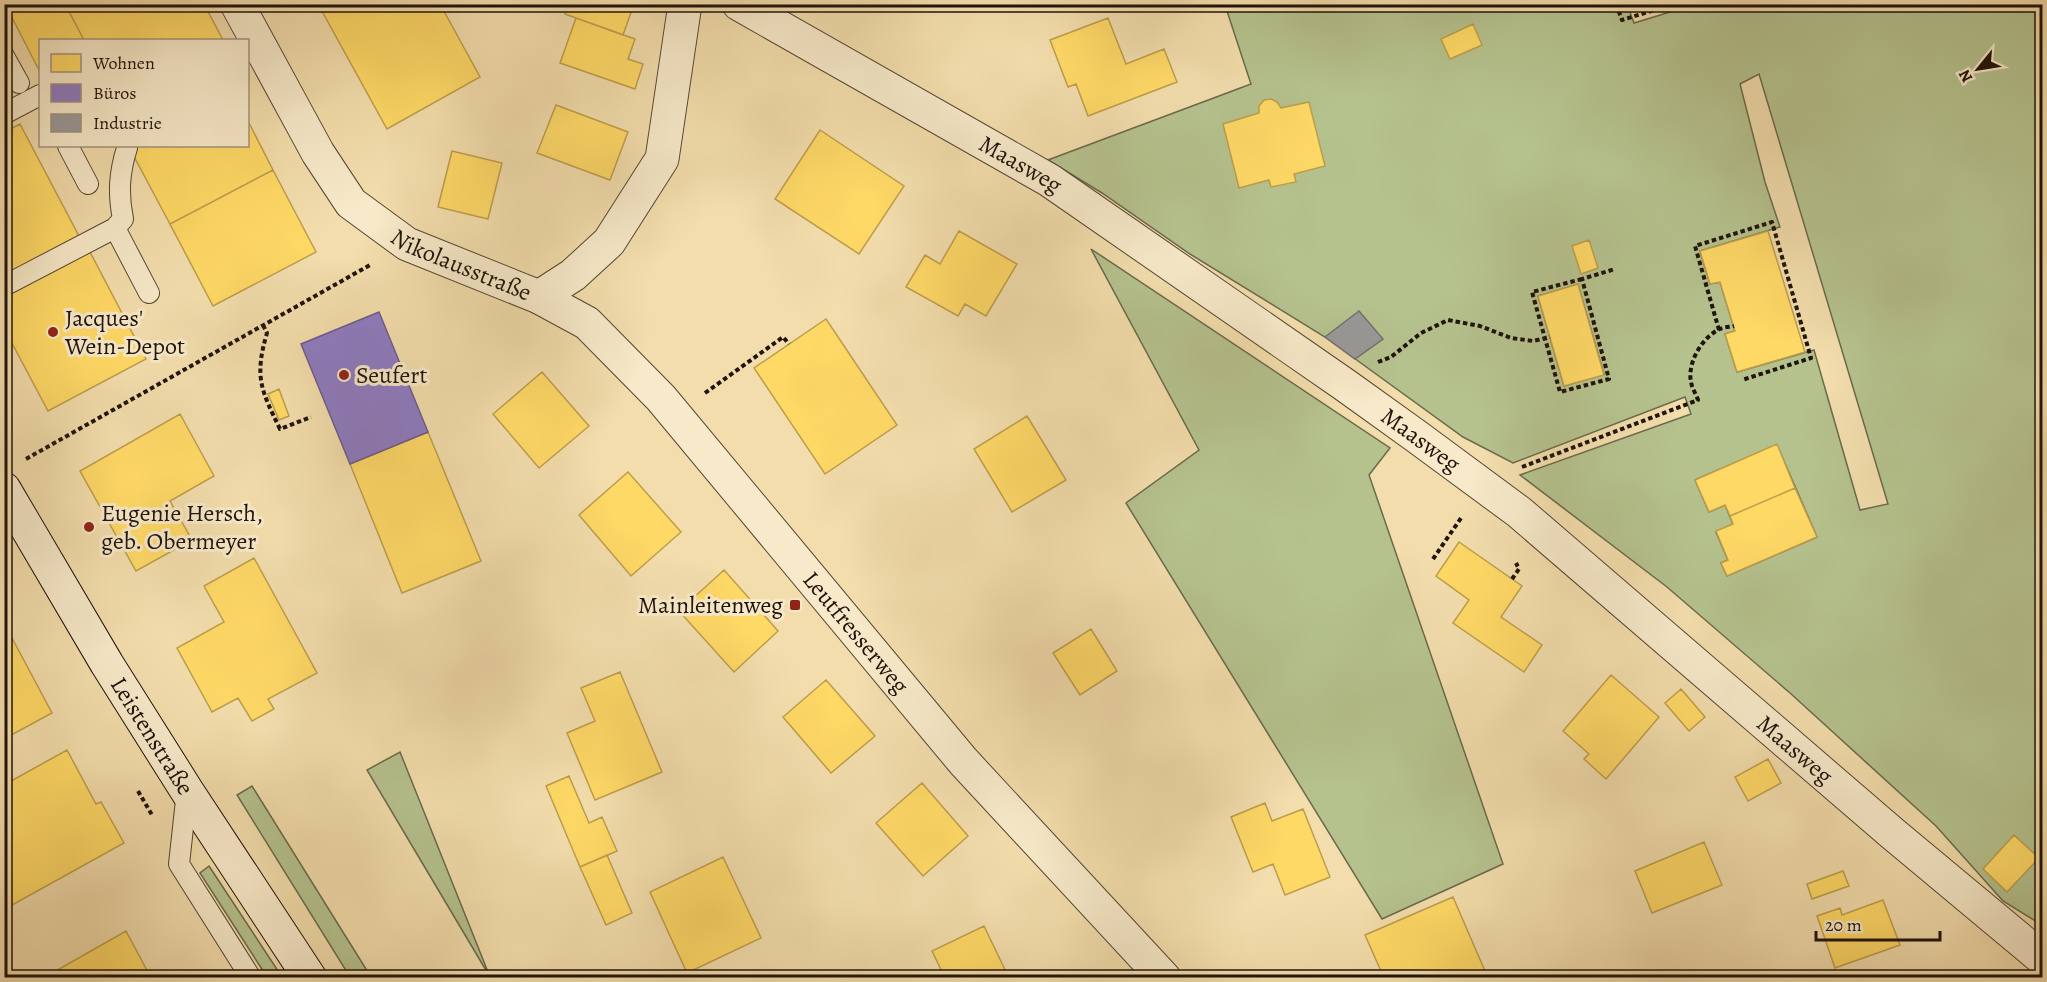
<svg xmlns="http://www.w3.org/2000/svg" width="2047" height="982" font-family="Alegreya,serif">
	<rect width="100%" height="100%" fill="#f3ddac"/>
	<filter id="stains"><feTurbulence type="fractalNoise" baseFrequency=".00333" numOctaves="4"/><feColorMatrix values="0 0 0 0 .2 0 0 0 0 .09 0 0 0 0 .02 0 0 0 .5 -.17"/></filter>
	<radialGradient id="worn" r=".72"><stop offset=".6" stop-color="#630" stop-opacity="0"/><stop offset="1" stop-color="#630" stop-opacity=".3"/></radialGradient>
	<path fill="#b5c28e" stroke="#6a6a4c" stroke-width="1.5" fill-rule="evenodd" d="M1627,4L1634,23L1696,4L2042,5V925L2003,901L1936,826L1790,693L1667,587L1520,475L1691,414L1685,397L1513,463L1463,437L1325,337L1190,254L1102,193L1048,160L1251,84L1225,5ZM1759,74L1888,504L1860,510L1814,350L1737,372L1725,334L1735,331L1720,282L1710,284L1700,251L1780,227L1765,182L1740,84ZM1578,285L1604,374L1564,386L1538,296ZM1777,445L1817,537L1727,576L1721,563L1728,560L1716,532L1733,524L1725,505L1709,512L1695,480Z
		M1091,249L1390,448L1369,475L1503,864L1382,919L1126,503L1199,450Z
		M400,752L490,977L367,770Z
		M252,786L371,977H350L237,795Z
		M209,866L282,977H267L200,873Z"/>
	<path fill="#ffd966" stroke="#bc9e4b" stroke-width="1.5" d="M5,4H65L84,40H40V72Z
		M65,4H204L223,40H84Z
		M318,4H440L480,77L387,129Z
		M569,4H634L623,35L565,14Z
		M576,18L635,39L628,59L643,64L635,89L560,63Z
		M1108,18L1126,64L1164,49L1177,82L1088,116L1076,84L1068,87L1050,40Z
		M1473,24L1482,45L1450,59L1441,39Z
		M1271,99L1277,102L1281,108L1309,102L1325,166L1294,174L1296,182L1271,187L1269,180L1239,188L1223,124L1259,113V106L1264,100Z
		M556,105L628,132L610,180L537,153Z
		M248,121L273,170L170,224L130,149L137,146H248Z
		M20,124L80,238L4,277V132Z
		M820,130L904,186L859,254L775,199Z
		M452,151L502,163L488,219L438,207Z
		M273,170L316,252L213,306L170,224Z
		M959,231L1017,264L986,316L965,304L958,316L906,287L925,255L940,264Z
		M1768,231L1805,352L1737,372L1725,334L1735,331L1720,282L1710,284L1700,251Z
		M1589,240L1598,268L1581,274L1572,246Z
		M90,252L146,359L48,411L4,328V296Z
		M1578,284L1604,375L1564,386L1538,296Z
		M826,319L897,425L825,474L754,368Z
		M542,372L589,426L539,468L493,414Z
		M279,389L289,416L279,420L268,394Z
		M180,414L214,476L170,501L192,540L136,571L80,471Z
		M1027,416L1066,480L1012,512L974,449Z
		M428,432L481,561L402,593L350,464Z
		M1777,444L1795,488L1730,516L1725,505L1709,512L1695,480Z
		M628,472L681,532L631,576L579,515Z
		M1795,488L1817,537L1727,576L1721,563L1728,560L1716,531L1733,524L1730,516Z
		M1459,542L1522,586L1501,617L1542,645L1524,672L1453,623L1469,600L1436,576Z
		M254,558L317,673L268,699L274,709L252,721L238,698L212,712L177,648L224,622L204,586Z
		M724,570L778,631L734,672L679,611Z
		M4,623L52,713L4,739Z
		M1091,629L1117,671L1080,695L1053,653Z
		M620,672L662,772L595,800L567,733L595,721L581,688Z
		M1611,675L1659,717L1606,779L1584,759L1589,754L1563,731Z
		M826,680L875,736L831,773L783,717Z
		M1681,689L1705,717L1689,731L1665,703Z
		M67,750L96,804L101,802L124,843L5,909L4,815L8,813L4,807V785Z
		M1768,759L1781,783L1748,801L1735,777Z
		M569,776L589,823L602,817L617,851L580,867L546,786Z
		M922,783L968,836L923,876L876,823Z
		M1265,803L1272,821L1303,809L1330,877L1285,895L1273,864L1253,872L1231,817Z
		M2014,835L2039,858L2007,892L1983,869Z
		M1704,842L1722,885L1652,913L1635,871Z
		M607,855L632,913L606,925L580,867Z
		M723,857L761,938L687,973L650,892Z
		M1843,871L1849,886L1812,899L1807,884Z
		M1453,897L1488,978H1384L1365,935Z
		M1883,900L1900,945L1835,968L1817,916L1840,908L1842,915Z
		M984,926L1009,978H945L932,951Z
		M126,931L151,978H54L52,973Z"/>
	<path fill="#8e7cc3" stroke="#6d5c8c" stroke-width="1.5" d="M379,312L428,432L350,464L301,344Z"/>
	<path fill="#999" stroke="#74716e" stroke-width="1.5" d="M1359,311L1383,339L1355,359L1325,337Z"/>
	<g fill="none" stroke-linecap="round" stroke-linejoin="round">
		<defs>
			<path id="service" d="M4,56L19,83
				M4,114L40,95
				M68,146L88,184
				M115,228L123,219C118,194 119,173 127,148
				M4,286L115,228L149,293
				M187,791L179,864L251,978"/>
			<g id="minor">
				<path id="s1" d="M237,4L318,153L351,203L407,244L539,297L587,323L661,398L963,761L1164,978"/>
				<path id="s2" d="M739,4L1049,180L1345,385L1416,436L1519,512L1892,833L2042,958"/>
				<path d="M539,297L573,275L609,242L662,159L685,4"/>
			</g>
			<g id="secondary">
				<path id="s3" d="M4,489L107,664L187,791L310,978"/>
			</g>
		</defs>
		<use href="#service" stroke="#544633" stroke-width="22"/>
		<use href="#minor" stroke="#544633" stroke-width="35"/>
		<use href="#secondary" stroke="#1f130b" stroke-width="35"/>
		<path stroke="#1f130b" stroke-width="4" stroke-dasharray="4.5 3" stroke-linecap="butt" d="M1616,4L1622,20L1674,4
			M1582,279L1532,292L1560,392L1609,379L1582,279L1615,269
			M263,325L267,333C254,377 261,390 280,429L311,417
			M1719,330L1695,246L1772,222L1811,358L1742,380
			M1378,362L1391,357L1421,333L1448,320L1480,326L1511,338L1533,341L1550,337
			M705,393L783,337L789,344
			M26,459L370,265
			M1522,467L1698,400C1696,394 1692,388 1691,382C1687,363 1702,337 1720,329C1724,327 1729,327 1734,326
			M1433,559L1461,518
			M1512,579L1519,569L1516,563
			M138,791L152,815"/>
		<use href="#service" stroke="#f7e9c9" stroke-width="20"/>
		<use href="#minor" stroke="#f7e9c9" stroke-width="33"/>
		<use href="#secondary" stroke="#f7e9c9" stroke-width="33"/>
	</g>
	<g fill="#8f2418" stroke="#f7e9c9" stroke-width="2">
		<circle cx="53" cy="332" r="6"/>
		<circle cx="344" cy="375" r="6"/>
		<circle cx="89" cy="527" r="6"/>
		<rect x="789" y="599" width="12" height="12" rx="3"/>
	</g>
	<g text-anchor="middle" stroke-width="6" stroke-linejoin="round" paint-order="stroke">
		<g font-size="24" fill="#1f130b" stroke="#f7e9c9">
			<text dy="8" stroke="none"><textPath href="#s2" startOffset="324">Maasweg</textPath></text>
			<text dy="8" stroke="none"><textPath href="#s1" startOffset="357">Nikolausstraße</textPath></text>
			<text dy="8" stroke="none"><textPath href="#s2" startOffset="810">Maasweg</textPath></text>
			<text dy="8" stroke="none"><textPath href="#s1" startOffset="906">Leutfresserweg</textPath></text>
			<text dy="8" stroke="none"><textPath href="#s3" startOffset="288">Leistenstraße</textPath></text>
			<text dy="8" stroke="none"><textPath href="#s2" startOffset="1296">Maasweg</textPath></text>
		</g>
		<g font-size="24" fill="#1f130b" stroke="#f7e9c9" text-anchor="start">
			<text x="65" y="326">Jacques'<tspan x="65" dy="28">Wein-Depot</tspan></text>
			<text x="356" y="383">Seufert</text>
			<text x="101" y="521">Eugenie Hersch,<tspan x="101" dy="28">geb. Obermeyer</tspan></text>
			<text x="783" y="613" text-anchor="end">Mainleitenweg</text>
		</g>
	</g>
	<rect width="2047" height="982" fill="none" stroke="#f3ddac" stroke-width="24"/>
	<rect x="6" y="6" width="2035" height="970" fill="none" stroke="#1f130b" stroke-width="3"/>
	<rect x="12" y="12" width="2023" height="958" fill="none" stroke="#1f130b" stroke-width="1.5"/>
	<rect x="39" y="39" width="210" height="108" fill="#f7e9c9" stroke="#a1937d" stroke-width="1.5"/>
	<rect x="51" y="54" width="30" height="18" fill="#ffd966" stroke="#a1937d" stroke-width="1.5"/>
	<text x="93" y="69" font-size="18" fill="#1f130b">Wohnen</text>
	<rect x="51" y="84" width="30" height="18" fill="#8e7cc3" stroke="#a1937d" stroke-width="1.5"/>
	<text x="93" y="99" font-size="18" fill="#1f130b">Büros</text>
	<rect x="51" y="114" width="30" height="18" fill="#999999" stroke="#a1937d" stroke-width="1.5"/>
	<text x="93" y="129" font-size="18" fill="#1f130b">Industrie</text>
	<g transform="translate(1978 69) rotate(240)" stroke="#f7e9c9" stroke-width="4.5" paint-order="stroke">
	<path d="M0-4.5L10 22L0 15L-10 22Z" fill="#1f130b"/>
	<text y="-9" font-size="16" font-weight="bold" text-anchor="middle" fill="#1f130b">N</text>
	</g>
	<path d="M1816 931v9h124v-9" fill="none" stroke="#1f130b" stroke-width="3"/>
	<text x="1825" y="931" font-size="18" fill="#1f130b" stroke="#f7e9c9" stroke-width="4.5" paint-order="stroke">20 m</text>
	<rect width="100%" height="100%" filter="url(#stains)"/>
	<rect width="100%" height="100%" fill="url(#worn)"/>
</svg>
